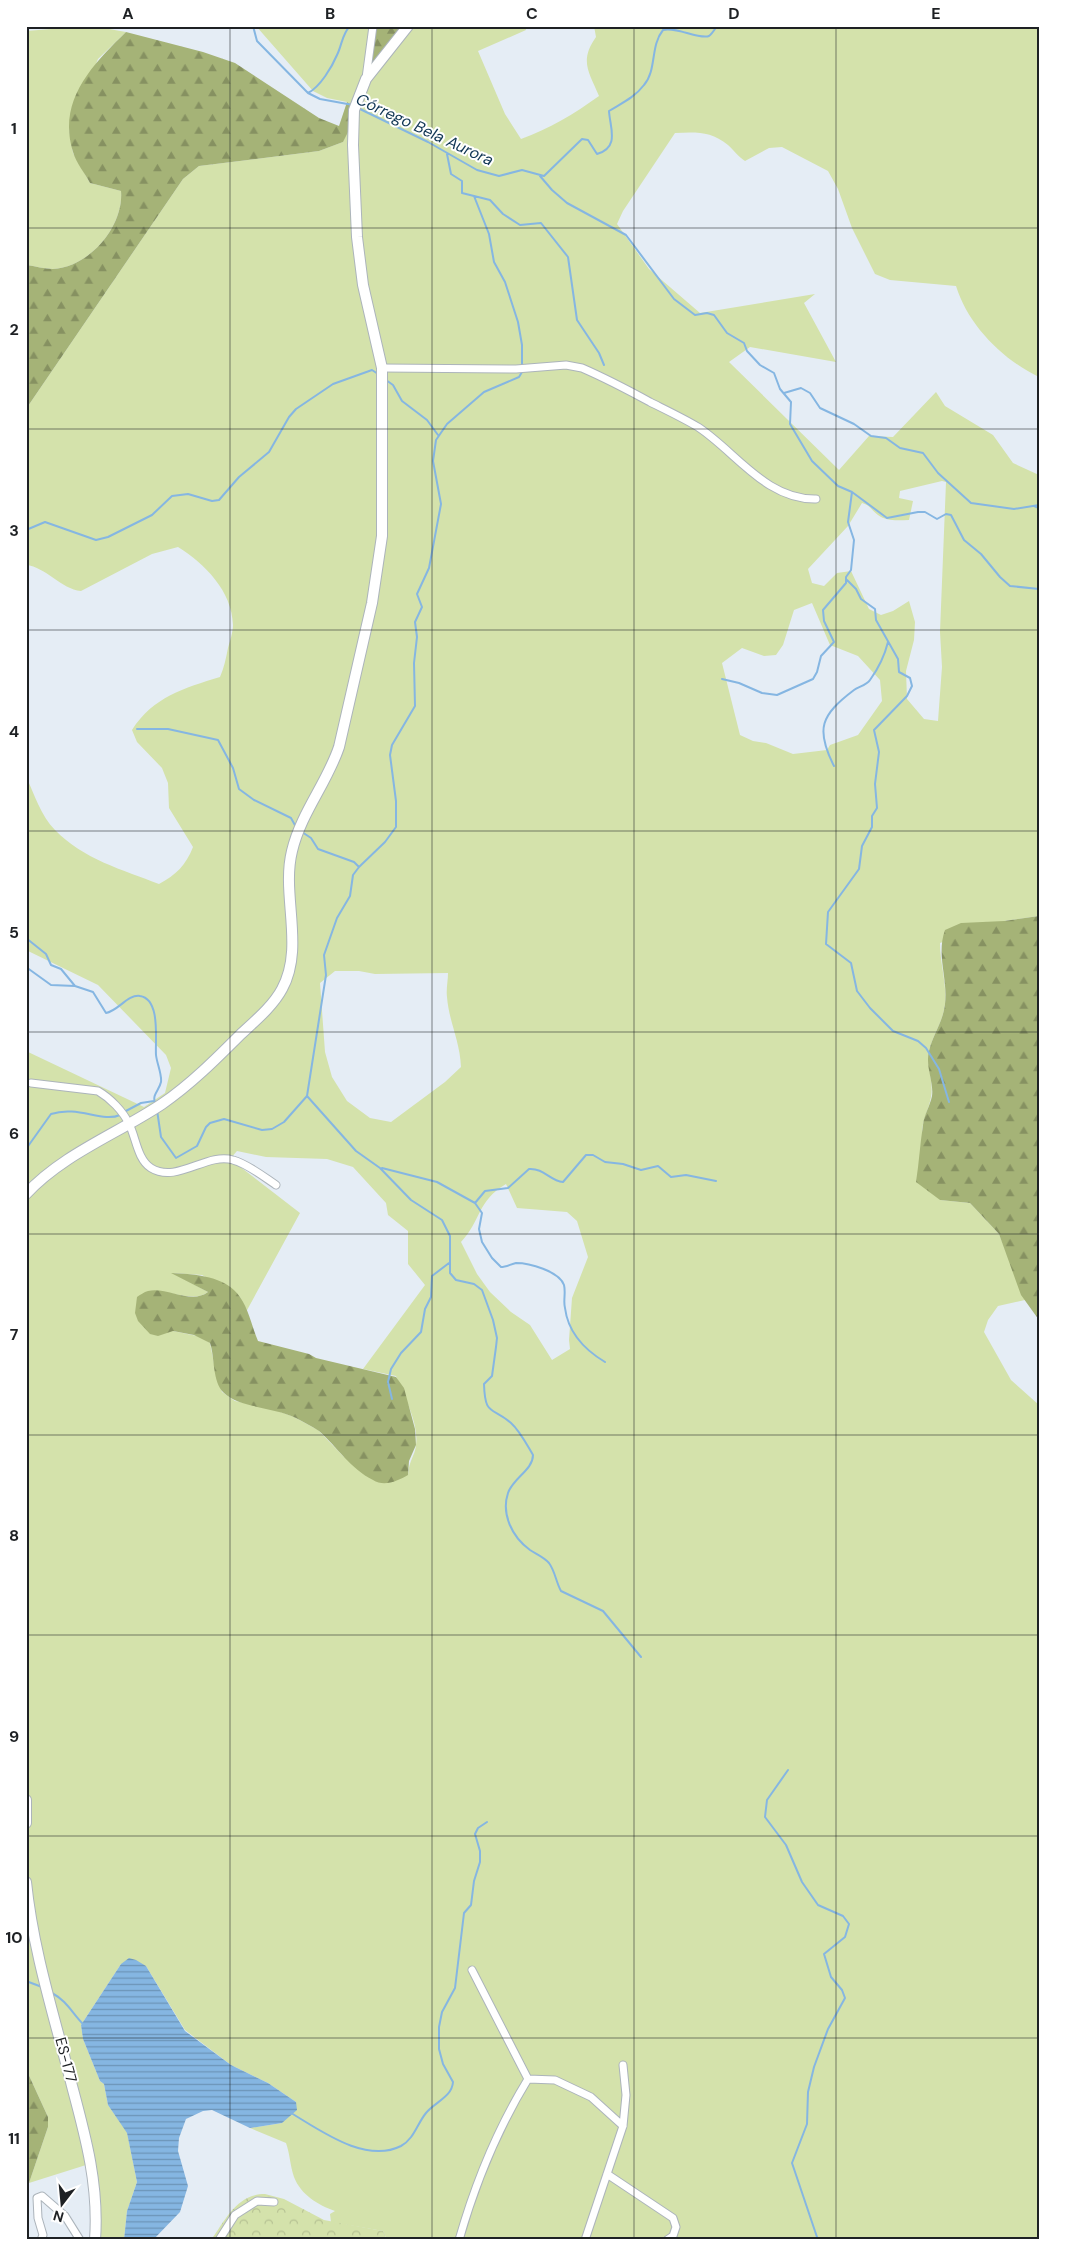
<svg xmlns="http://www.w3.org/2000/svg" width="1065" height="2266" font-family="'DM Sans',sans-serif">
	<defs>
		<pattern id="forest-firs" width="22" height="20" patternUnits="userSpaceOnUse" patternTransform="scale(1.25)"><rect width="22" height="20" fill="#a5b377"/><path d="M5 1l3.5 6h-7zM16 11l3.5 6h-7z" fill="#869161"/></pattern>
		<pattern id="park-crowns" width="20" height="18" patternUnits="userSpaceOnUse" patternTransform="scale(1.25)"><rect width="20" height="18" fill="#d4e2ab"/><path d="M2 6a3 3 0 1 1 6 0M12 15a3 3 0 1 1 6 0" fill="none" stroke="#b6c293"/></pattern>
		<pattern id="water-rules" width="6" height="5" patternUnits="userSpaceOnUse" patternTransform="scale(1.25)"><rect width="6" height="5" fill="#85b6e2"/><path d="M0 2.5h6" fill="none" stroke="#6c94b7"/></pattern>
	</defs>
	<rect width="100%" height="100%" fill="#e5edf5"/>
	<path fill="#d4e2ab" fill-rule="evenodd" d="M256,26H377L373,34L406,26H525L526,30L478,51L505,114L521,139C549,129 574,114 599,96C589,72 579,61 596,37L594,26H1039V377C1003,360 968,325 956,286L890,280L875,274L852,228L838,189L828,171L782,147L769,148L745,161C737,156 734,150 728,145C711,131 696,132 675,133L623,211L617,224L649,269L700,313L815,294L804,303L836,362L750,347L729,362L839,470L869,436L893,437L936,392L945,406L993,435L1013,463L1039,475V916L1004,921L940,943C940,964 947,983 945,1004C943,1022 933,1034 929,1051C926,1065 934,1082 931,1097C929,1109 922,1120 922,1134L940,1200L970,1203L999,1234L1025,1300L998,1306L988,1320L984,1332L1011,1380L1039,1405V2240H387L383,2231L331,2222L330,2214L335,2211C318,2205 301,2195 294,2177C290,2166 290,2154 286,2143L250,2128L282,2123L296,2102L268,2083L231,2065L185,2030L146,1966L121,1964L81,2025L83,2039L100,2081L104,2084L108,2105L127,2132L137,2182L127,2211L124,2240H90V2185L86,2165L29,2183L48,2127V2117L26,2069V1051L144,1107L165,1093L171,1068L166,1055L98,985L26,950V776C34,794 41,816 55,830C83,859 123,870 159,884C176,875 186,865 193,847L169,808L168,783L162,768L137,742L132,730C153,697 184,688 220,677C224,668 226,658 228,648C230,641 233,632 233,625C232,591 205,564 178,547L152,554L81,591C61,589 46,567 26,565V409L183,179L199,166L319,151L343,142L347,102L327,98L313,91ZM942,481L946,482L940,632L942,667L938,721L924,719L907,699L906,671L914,640L915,622L909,601L893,611L881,615L869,609L851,571L837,573L824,586L812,583L808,569L848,526L862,503C870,505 872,511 878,515C887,522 899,520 909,520L913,501L899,498L900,491ZM812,603L830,645L858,656L880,680L882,701L858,735L830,745L827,750L793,754L766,743L753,741L740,735L722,663L742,648L764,656L776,655L783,645L794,610ZM335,971H359L375,974L448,973C448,981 446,989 447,997C449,1022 460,1041 461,1067L445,1082L391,1122L370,1118L347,1101L332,1077L325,1052L320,983ZM237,1151L266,1157L327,1159L353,1167L386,1203L388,1215L408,1231V1264L425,1285L363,1369L396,1376C404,1396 419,1423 416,1445C415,1456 409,1460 408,1475L344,1457L318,1430L294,1417L270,1408L235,1401L222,1392L216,1374L210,1343L202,1337L173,1331L164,1292C177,1294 197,1301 208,1292L173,1273L202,1275L240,1297L246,1312L300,1213L230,1159ZM506,1184L517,1208L567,1212L577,1221L588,1257L572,1298L569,1340L570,1349L552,1360L530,1325L511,1312L490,1292L477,1274L461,1242C481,1221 477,1201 506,1184Z
		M64,28L109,29L126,32L98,59L69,130L73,153L90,183L121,191C124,226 90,267 53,269C45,269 35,266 26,265V31Z"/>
	<path fill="url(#forest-firs)" d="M377,26H406L375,66L371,61L373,34Z
		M126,32L203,52L235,63L319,118L339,126L347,102L351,105L352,124L343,142L319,151L199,166L183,179L26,409V265C35,266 45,269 53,269C90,267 124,226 121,191L90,183C85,173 76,163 73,152C57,101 92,65 126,32Z
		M1039,916V1320L1021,1295L999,1234L970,1203L940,1200L916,1182C919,1163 920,1144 923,1125C924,1115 930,1106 932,1096C934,1082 925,1066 929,1051C933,1034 943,1022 945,1004C948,978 936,955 945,930L961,923L1004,921Z
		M171,1273C195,1274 226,1276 240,1297C249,1310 252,1327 258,1341L309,1354L316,1358L396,1377L404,1388L415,1429L416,1445L409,1461L408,1475C398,1481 384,1487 373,1480C351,1469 337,1447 319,1431C312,1426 303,1422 296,1418C274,1407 240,1408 224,1393C212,1382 215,1357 210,1343L194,1335L173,1331L158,1336L150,1334L138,1321L135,1313L137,1297C140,1295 144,1292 148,1291C166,1286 191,1305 208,1292Z
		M26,2069L48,2117V2127L29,2183L26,2185Z"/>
	<path fill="url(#park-crowns)" d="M265,2194L284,2199L324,2220L383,2231L387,2240H211C226,2219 237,2194 265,2194Z"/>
	<path fill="url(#water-rules)" d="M129,1958L136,1960L146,1966L185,2031L231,2065L268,2083L296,2102L297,2110L282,2123L250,2128L212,2110L203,2111L186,2119L179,2138L178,2151L188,2186L180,2212L153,2240H124L127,2211L137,2182L127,2133L108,2105L104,2084L100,2081L83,2039L81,2025L121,1964Z"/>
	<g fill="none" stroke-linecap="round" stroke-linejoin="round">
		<path stroke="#85b6e2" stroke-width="2" d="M253,26L257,41L308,93L320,99L353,105
			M308,93C320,87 332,67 337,55C342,45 342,34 350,26
			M360,109L428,142L477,170L499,176L522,170L544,176L582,139L588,140L597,154C620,147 610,128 609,111C622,103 635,97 644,85C657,70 650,46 663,30C676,26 699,40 709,36C712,34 715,29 717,26
			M447,154L451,174L462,181V193L490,200L503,214L520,225L541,223L568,257L577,320L599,353L604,365
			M540,176L552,190L567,203L626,235L674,299L695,315L707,313L714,315L727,333L744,343L747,351L760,365L774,373L780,389L791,402L790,424L812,461L838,486L852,492L887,518L918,512H925L937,519L946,514L951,515L964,540L981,554L1000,577L1010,586L1039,589
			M474,196L489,234L494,262L505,282L518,322L522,345V367
			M386,380L393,385L402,401L427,420L438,435
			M784,393L801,388L810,393L820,408L854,424L871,436L886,438L900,448L923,453L938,473L971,503L1014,509L1039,505
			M1034,506L1039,508
			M26,530L45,522L96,540L108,537L152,515L172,496L188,494L212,501L219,500L239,477L269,452L289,417L296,409L333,384L372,370L378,374
			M847,580L856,589L861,599L875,609L876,620L898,659L899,672L910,678L912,686L907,696L874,730L879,752L875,784L877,808L872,816V827L862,846L859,869L828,912L826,944L851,963L857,991L870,1008L893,1031L918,1041L926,1048L939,1069L949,1102
			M722,679L739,683L762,693L777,695L813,679L817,672L821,656L834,642L824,621L823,610L846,583V577L851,570L854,540L848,522L852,492
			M137,729H168L218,740L233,768L239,789L254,800L291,818L296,827
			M834,766C815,729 821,715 854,690C858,687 867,685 870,680C878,669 885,654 888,642
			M302,832L311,838L318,849L354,862L358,866
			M26,938L46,954L51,965L61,969L75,986
			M26,967L51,985L75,986L93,992L106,1013C118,1011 128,994 140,996C161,999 155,1041 156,1055C157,1064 162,1074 161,1082C159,1091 152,1094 155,1103
			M307,1096L356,1151L380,1168L411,1200L442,1220L450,1236V1273L456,1280L474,1284L482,1290L493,1320L497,1338L496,1347L492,1376L484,1384C485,1417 492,1406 511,1423C520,1431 527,1445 533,1455C533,1470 513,1478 508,1493C501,1514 512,1537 530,1550C536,1554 544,1557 549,1563C555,1571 556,1582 561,1591L603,1611L641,1657
			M157,1110L161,1137L176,1158L197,1146L206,1127L210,1123L224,1119L262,1130L272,1129L284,1122L307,1096L326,975L324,955L337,918L350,896L353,875L359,867L385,842L396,827V801L390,755L392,745L415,706L414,663L417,637L415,622L422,607L417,594L429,568L441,504L433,461L436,440L447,424L484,392L519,377L522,372
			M124,1112L141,1103L154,1101
			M26,1149L51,1114C78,1105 102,1123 120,1115
			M382,1168L437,1182L475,1203L482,1213L479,1229L482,1242L492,1258L501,1267C506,1267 511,1264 516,1263C529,1263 559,1271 564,1285C566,1293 563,1301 565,1308C568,1332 585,1350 605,1362
			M475,1203L485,1191L508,1188L529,1169C544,1168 550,1181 563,1182L586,1155H593L605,1162L623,1164L641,1170L658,1166L671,1177L686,1175L716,1181
			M392,1399L388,1382L391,1369L401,1353L421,1332L425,1309L431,1297L432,1276L449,1263
			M788,1770L767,1800L765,1817L786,1845L802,1882L818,1905L843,1916L849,1924L845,1937L824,1954L831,1977L842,1990L845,1998L828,2029L814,2067L808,2092L807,2124L792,2163L818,2240
			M26,1981L42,1987
			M52,1993C67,2001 72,2013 83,2024
			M291,2113C320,2130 365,2164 401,2146C414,2139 417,2124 426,2113C435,2102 452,2097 453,2082L443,2064L439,2049V2027L442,2012L455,1988L464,1913L471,1905L474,1881L480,1862V1851L475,1834L478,1828L487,1822"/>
		<defs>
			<path id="street" d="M366,78L373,26
				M382,368L516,369L566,365L582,368C605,378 628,390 650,402C666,410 683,418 698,427C736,452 766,500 816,499
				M31,1083L98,1091C110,1098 123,1111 129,1124C136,1137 137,1159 151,1168C177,1184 207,1152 233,1160C248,1164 264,1177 276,1185
				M472,1970L528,2079L555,2080L591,2097L623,2126
				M607,2174L673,2218L676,2227L673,2236L667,2240
				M41,2240L43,2235L38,2218L37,2198L42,2196L65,2216L80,2240
				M219,2240L235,2215L257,2201L274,2202
				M459,2240C475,2184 498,2128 528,2079
				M585,2240L623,2126L626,2095L623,2065"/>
			<path id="secondary" d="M26,1194C63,1154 117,1134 162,1104C191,1084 216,1059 241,1034C255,1021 273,1006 282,989C305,947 281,895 292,851C301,813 327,783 339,747L372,603L382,536V368L363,285L357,237L353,145L354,110L366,79L408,26
				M26,1800V1823
				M26,1882C33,1951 55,2019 72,2086C86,2138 99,2186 95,2240"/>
		</defs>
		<use href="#street" stroke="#acb4bb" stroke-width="9"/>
		<use href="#secondary" stroke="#acb4bb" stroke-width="12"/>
		<use href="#street" stroke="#fff" stroke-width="7"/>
		<use href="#secondary" stroke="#fff" stroke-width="10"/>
	</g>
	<path fill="none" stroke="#1e2124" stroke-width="1" stroke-opacity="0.55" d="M230,26V2240M432,26V2240M634,26V2240M836,26V2240M26,228H1039M26,429H1039M26,630H1039M26,831H1039M26,1032H1039M26,1234H1039M26,1435H1039M26,1635H1039M26,1836H1039M26,2038H1039"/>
	<g text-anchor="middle" stroke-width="4" stroke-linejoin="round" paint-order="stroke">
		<g font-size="15" fill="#1e2124" stroke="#fff">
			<text transform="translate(66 2060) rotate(75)" y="5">ES-177</text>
		</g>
		<g font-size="16" font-style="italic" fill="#0f3553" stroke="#fff">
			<text transform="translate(425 129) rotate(25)" y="6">Córrego Bela Aurora</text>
		</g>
	</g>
	<rect width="1065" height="2266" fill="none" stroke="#ffffff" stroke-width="55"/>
	<g transform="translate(62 2204) rotate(196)" stroke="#ffffff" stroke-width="4" paint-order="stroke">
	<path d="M0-4L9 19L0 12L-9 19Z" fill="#1e2124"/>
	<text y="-8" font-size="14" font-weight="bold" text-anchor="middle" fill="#1e2124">N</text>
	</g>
	<rect x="28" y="28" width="1010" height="2210" fill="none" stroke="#1e2124" stroke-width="2"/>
	<g font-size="16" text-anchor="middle" font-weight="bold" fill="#1e2124">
		<text x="128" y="19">A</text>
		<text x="330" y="19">B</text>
		<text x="532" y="19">C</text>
		<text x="734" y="19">D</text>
		<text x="936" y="19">E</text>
		<text x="14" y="134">1</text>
		<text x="14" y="335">2</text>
		<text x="14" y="536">3</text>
		<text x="14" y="737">4</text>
		<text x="14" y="938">5</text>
		<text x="14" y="1139">6</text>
		<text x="14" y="1340">7</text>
		<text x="14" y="1541">8</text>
		<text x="14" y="1742">9</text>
		<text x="14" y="1943">10</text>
		<text x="14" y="2144">11</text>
	</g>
</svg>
